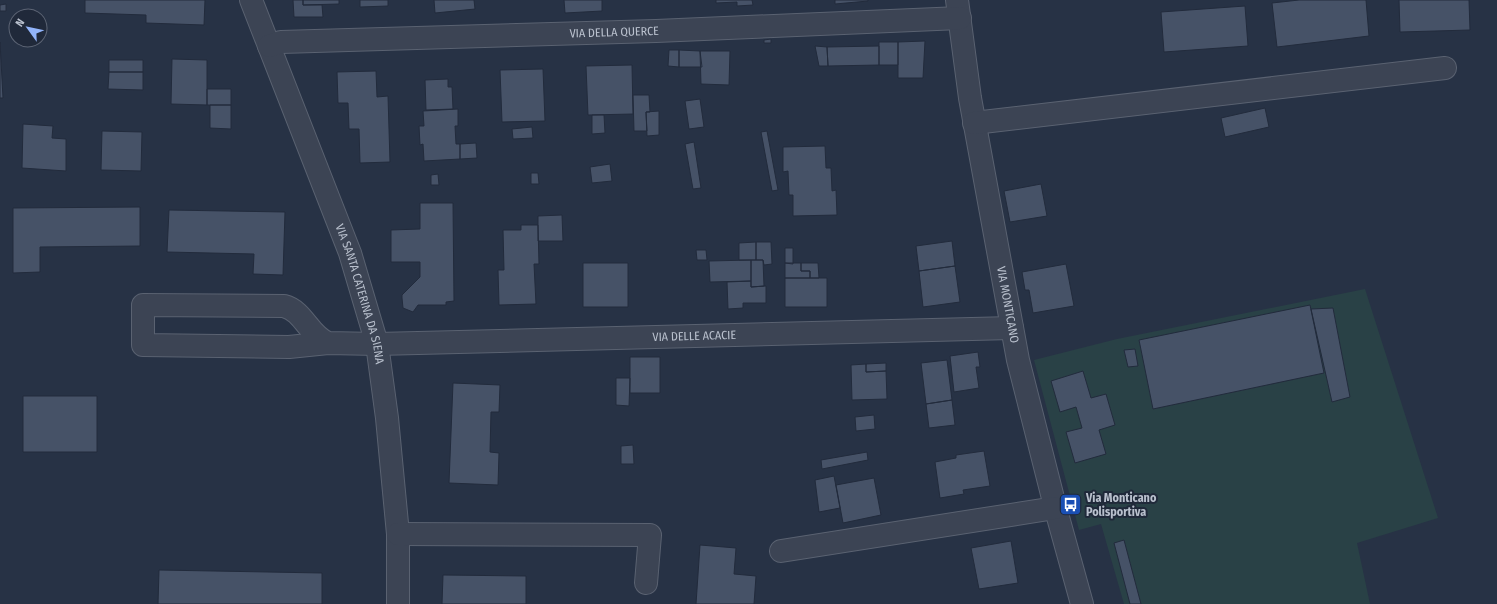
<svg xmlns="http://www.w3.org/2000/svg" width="1497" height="604" font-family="'Fira Sans Condensed',sans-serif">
	<rect width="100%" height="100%" fill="#273245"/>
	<path fill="#294146" d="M1365,289L1438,518L1357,543L1370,604H1124L1101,524L1079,530L1034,360L1117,339Z"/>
	<path fill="#465267" stroke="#222b3c" d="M85,0H205L204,25L146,23V15L85,13Z
		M293,0H303V5H322L323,17H294Z
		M303,0H339V4L303,5Z
		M360,0H388V6L360,7Z
		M434,0H474L475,9L435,13Z
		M564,0H602V11L565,13Z
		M716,0H752L753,5L737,6V2L716,3Z
		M835,0H868V1L835,4Z
		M1299,0H1366L1369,36L1277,47L1272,3Z
		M1399,0H1469L1470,30L1400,32Z
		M6,4V11H0V5Z
		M1245,6L1248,46L1164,52L1161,12Z
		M771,39V43H764V40Z
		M925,41L923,78H898V42Z
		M0,42L3,98H0Z
		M879,42H898V65H879Z
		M815,46L827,47L828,66H819Z
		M879,46V65L828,66L827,47Z
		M669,50H679V67L668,66Z
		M679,50L700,51L702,67H679Z
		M700,51H730L729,85L701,84Z
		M172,59L207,60V105L171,104Z
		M109,60H143V72H109Z
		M632,65L633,114L588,115L586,66Z
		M543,69L545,121L502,122L500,70Z
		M376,71L377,97L388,96L390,162L360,163L359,129H349L348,103H338L337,72Z
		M109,72H143V90L108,89Z
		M448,79V87H452L453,109L426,110L425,80Z
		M207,89H231V105H207Z
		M633,95H649L650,112H646L647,131H634Z
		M700,99L704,127L689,129L685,101Z
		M210,105H231V129L210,128Z
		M1265,108L1269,127L1225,137L1221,118Z
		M458,109V126H455L456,144H460V159L424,161L423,144L420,145L419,126H424L423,111Z
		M659,111V135L647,136L646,112Z
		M592,115H604L605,133L592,134Z
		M23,124L53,126L52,138L66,139V171L22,168Z
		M532,127L533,138L513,139L512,129Z
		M102,131L142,132L141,171L101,170Z
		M767,131L778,190L772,191L761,132Z
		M694,142L701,188L693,189L685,144Z
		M476,143L477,158L460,159V144Z
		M825,146L826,168H831L832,191L836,190L837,215L793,216V195H789L788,171L783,172V147Z
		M610,164L612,181L592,183L590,167Z
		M531,173H538L539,184H531Z
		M438,174L439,185H431V175Z
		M1041,184L1047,216L1010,222L1004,191Z
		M420,203H453L454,301L446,302V305H418L413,312L403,308L402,298V295L420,277V262H391V230L420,229Z
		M140,207V246L40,247V272L13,273V208Z
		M169,210L285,212L283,275L253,274L254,254L167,252Z
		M562,215L563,241H538V216Z
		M521,225H538L539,264H534L536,304L499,305L498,270H504L503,230H521Z
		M952,241L955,266L919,271L916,246Z
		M756,242V260H739V243Z
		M756,242H771L772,264L764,265L763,260H756Z
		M785,248H793V264L785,263Z
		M696,250H706L707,260H697Z
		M751,260V281L710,282L709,261Z
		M751,260H763L764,286L751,287Z
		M583,263H628V307H583Z
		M785,263H801V271H810V278H785Z
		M801,263H818L819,278H810V271H801Z
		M1066,264L1074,306L1033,313L1029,290H1025L1022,272Z
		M955,266L960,302L923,307L919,271Z
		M785,278H827V307H785Z
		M751,281V287L766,286V303H743V308L728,309L727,282Z
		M1310,305L1324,373L1153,409L1139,340Z
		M1333,308L1350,397L1332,402L1311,309Z
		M1135,349L1138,366L1128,367L1124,350Z
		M978,352L980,367H976L979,388L954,392L950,356Z
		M630,357H660V393H630Z
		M947,360L952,400L926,404L921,363Z
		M886,363V371L866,372V364Z
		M866,364V372L886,371L887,399L852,400L851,365Z
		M1083,371L1091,398L1106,394L1115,425L1099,430L1106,454L1075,463L1066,432L1082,428L1076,407L1060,412L1051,381Z
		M616,378H630L629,406L616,405Z
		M453,383L500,385L499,412H491L490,452L499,453L498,485L449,483Z
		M23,396H97V452H23Z
		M952,400L955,425L929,428L926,404Z
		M874,415L875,429L856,431L855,417Z
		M633,445L634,464H621V446Z
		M984,451L990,486L963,490L964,494L940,498L935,462L956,458V455Z
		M867,452L868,460L822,469L821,460Z
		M834,476L840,508L819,512L815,480Z
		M874,478L881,515L843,523L836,485Z
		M1124,540L1141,604H1130L1114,543Z
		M1011,541L1018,583L979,589L971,548Z
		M700,545L736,548L734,574L756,576L754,604H696Z
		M159,570L322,573V604H158Z
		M443,575L526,576V604H442Z"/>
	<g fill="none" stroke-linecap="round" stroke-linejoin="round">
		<defs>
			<g id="minor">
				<path id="s1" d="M251,0L350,253L377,344L387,418L398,534V604"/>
				<path id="s2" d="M957,0L970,98L1018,360L1056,510L1082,604"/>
				<path id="s3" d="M269,46L281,42L656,31L960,18"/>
				<path d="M974,123L1445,68"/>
				<path id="s4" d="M328,343C309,336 304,311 284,306L143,305V345L289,347L328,343L377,344L1012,328"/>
				<path d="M398,534L650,535L646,583"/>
				<path d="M781,551L1055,508"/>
			</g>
		</defs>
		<use href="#minor" stroke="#5a6271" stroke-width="24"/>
		<use href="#minor" stroke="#3c4454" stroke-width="22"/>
	</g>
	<defs>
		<symbol id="bus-square" viewBox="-11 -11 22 22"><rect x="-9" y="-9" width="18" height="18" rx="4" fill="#1a4fb4" stroke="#20293a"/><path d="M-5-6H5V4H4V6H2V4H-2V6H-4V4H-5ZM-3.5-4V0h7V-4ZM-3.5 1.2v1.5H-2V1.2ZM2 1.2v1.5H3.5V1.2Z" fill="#fff"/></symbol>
	</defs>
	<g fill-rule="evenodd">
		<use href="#bus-square" x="1058" y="492" width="25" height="25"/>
	</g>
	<g text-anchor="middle" stroke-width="4" stroke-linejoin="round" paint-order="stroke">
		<g font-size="12" fill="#b9c0cd" stroke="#20293a">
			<text dy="4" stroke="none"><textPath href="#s3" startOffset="346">VIA DELLA QUERCE</textPath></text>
			<text dy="4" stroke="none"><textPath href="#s1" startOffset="314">VIA SANTA CATERINA DA SIENA</textPath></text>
			<text dy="4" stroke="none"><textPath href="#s2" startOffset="309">VIA MONTICANO</textPath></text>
			<text dy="4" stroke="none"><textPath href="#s4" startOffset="791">VIA DELLE ACACIE</textPath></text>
		</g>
		<g font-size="12" font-weight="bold" fill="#b9c0cd" stroke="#20293a" text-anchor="start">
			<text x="1086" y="502">Via Monticano<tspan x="1086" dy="14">Polisportiva</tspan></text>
		</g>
	</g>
	<g transform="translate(28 28) rotate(303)"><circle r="19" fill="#20293a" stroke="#5d6575"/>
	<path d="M0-3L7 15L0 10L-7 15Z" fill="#92b4fa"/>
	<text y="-6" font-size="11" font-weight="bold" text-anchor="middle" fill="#b9c0cd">N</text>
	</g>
</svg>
